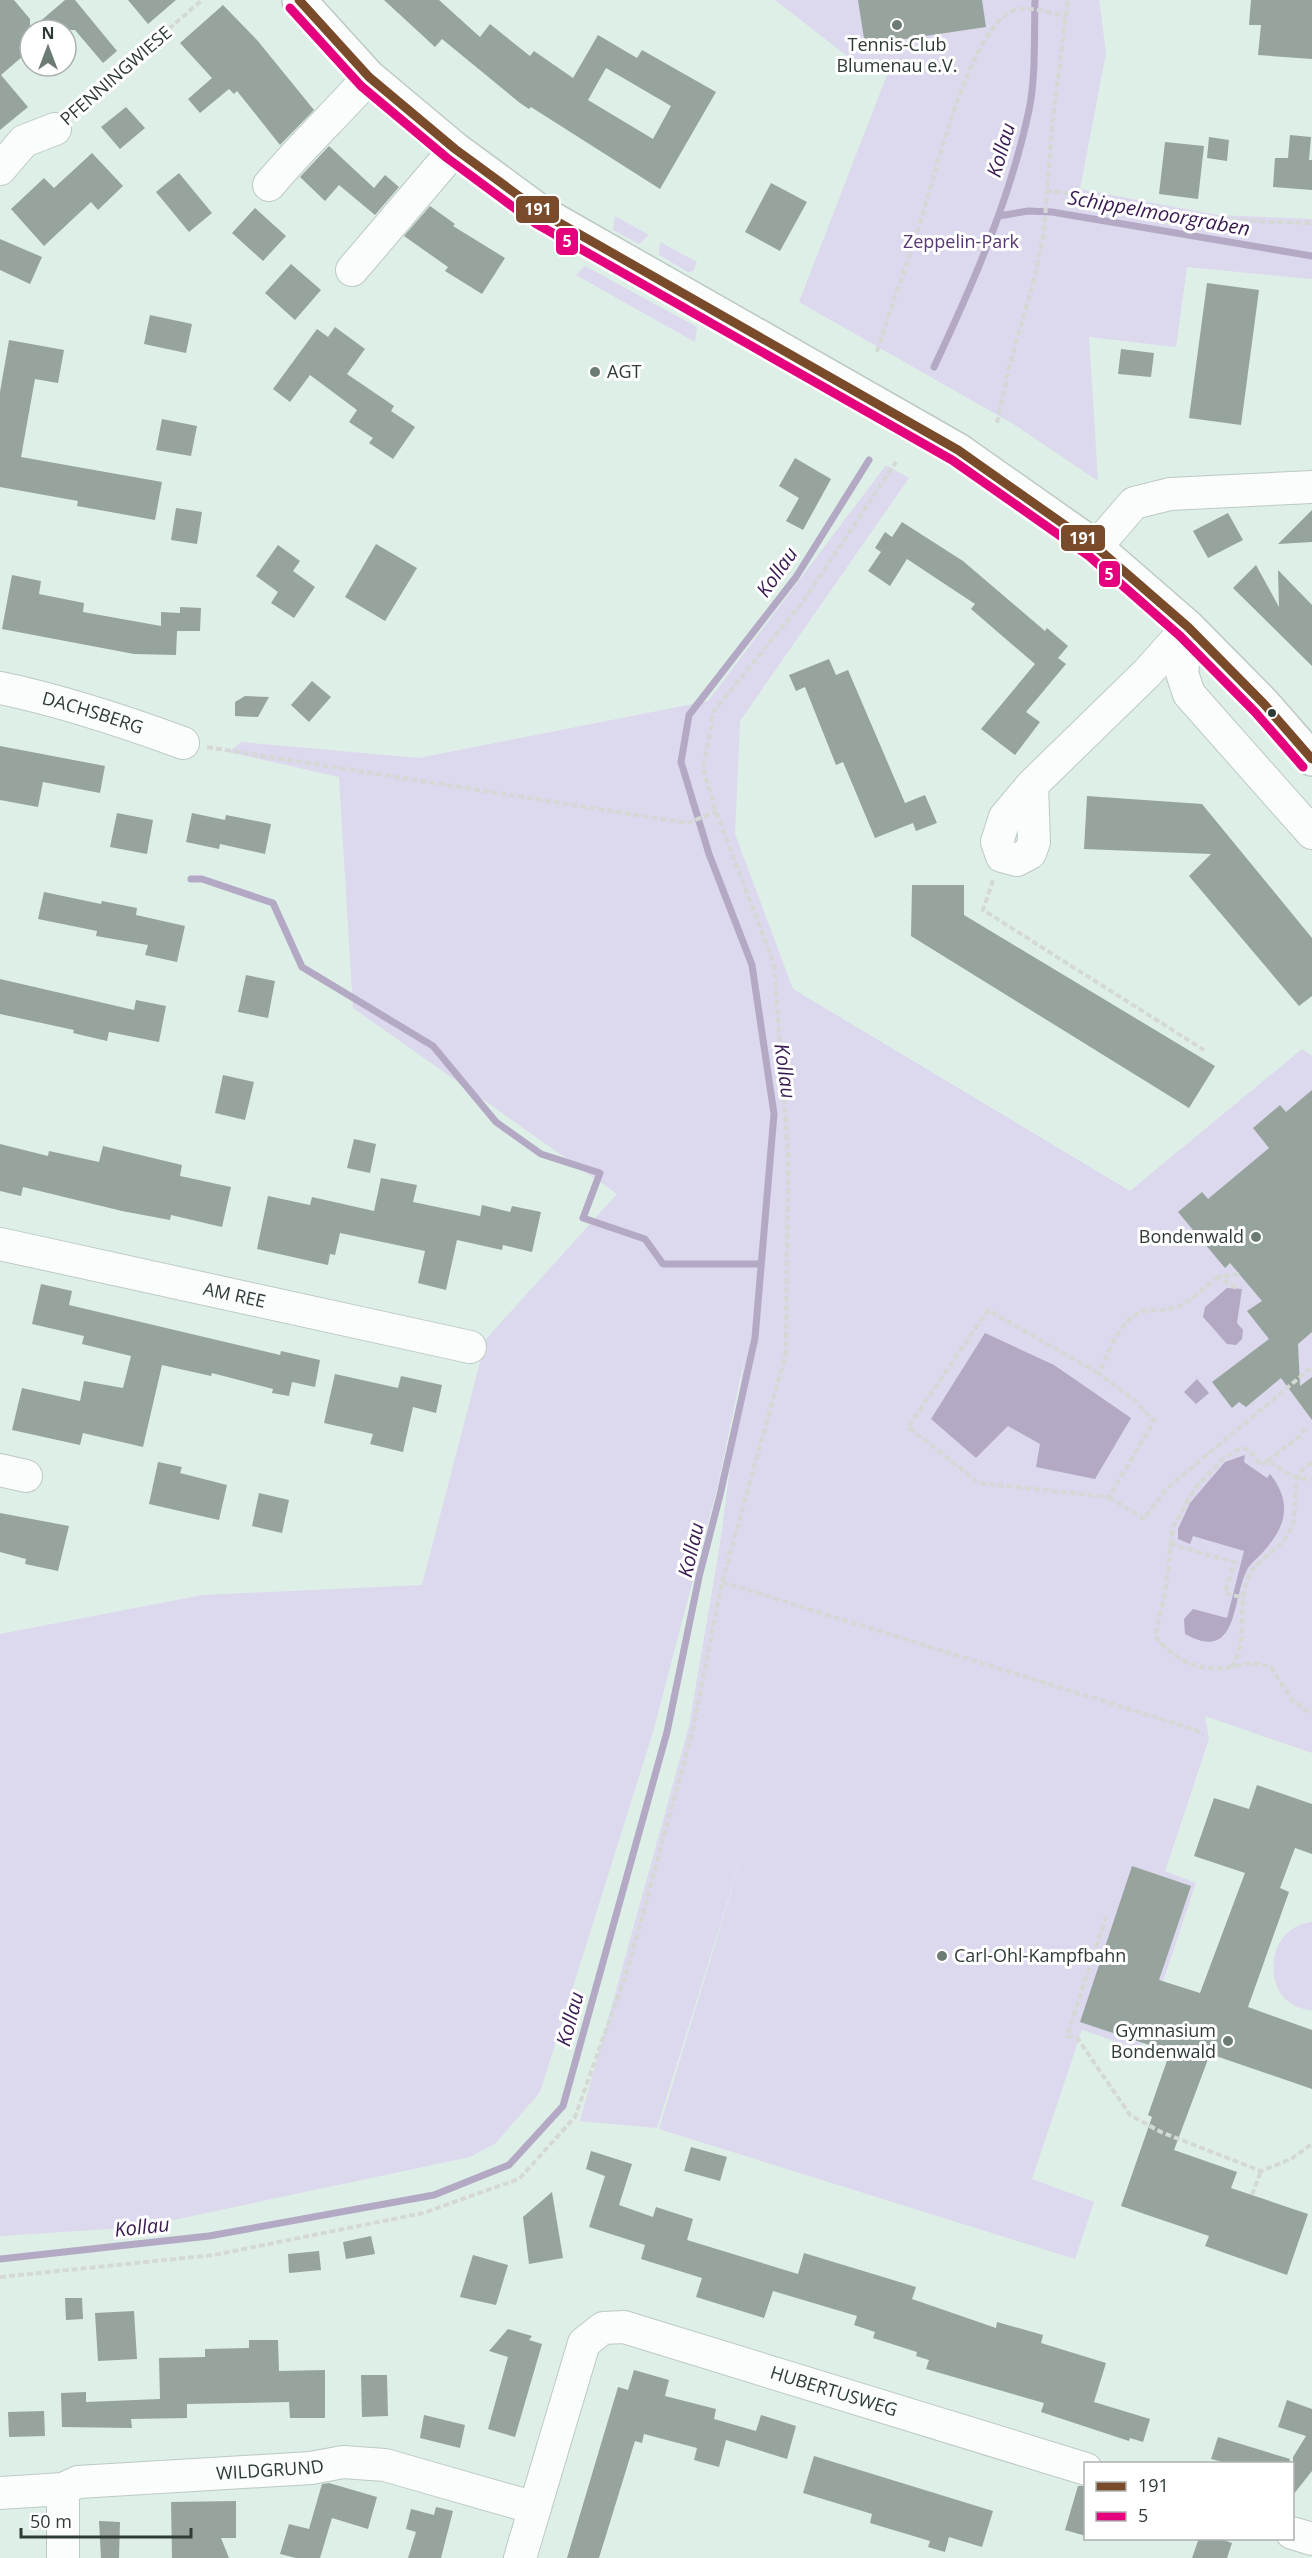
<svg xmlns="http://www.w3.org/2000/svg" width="1312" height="2558" font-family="'Open Sans',sans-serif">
	<rect width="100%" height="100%" fill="#deefe7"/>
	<path fill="#dcd8ed" d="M775,0H1099L1106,53L1080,189L1217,215L1312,219V279L1187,267L1176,347L1089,337L1098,481L1015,425L799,302L892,62L860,66Z
		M615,216L649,235L639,244L613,230Z
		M660,242L697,262L693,271L688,272L659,255Z
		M585,266L697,327L695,342L576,275Z
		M886,465L909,478L740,721L735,834L793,989L1130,1191L1302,1049L1312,1056V1753L1205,1716L1209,1739L1165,1871L1196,1883L1140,2050L1082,2030L1032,2179L1094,2202L1075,2259L659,2129L750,1829L657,2128L580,2121L689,1726L720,1544L744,1360L718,1485L653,1732L540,2092L496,2143L470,2157L140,2227L0,2236V1634L203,1595L422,1585L486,1339L617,1194L353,1008L339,777L229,752L241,742L419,758L708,701Z
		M1312,1922V2010C1260,2008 1261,1927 1312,1922Z"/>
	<path fill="#b3a9c5" d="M1227,1288L1242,1289L1237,1323L1243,1330L1242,1339L1236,1345L1227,1344L1203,1317L1205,1307Z
		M985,1333L1054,1365L1131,1418L1095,1479L1036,1467L1040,1444L1008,1426L976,1458L931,1419Z
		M1197,1379L1209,1393L1196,1404L1184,1392Z
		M1245,1455L1244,1462L1267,1478L1270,1474C1292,1502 1287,1525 1264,1551C1259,1557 1252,1562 1248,1568C1231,1598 1240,1664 1185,1634L1184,1619L1193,1609L1227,1618L1244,1551L1193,1536L1190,1544L1178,1539V1529L1190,1503L1225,1462Z"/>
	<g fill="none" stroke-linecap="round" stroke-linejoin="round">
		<path stroke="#b3a9c5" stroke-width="7" d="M999,216L1028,211L1052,212L1312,256
			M934,367C973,284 1010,200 1029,110C1036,78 1034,33 1035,0
			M191,879H202L273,903L302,967L433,1046L496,1122L541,1154L600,1173L583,1218L645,1239L663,1264H761
			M0,2259L209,2236L434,2195L509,2165L563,2106L667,1732L699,1577L720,1495L755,1338L774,1114L752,965L709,854L681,762L689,715L796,577L869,460"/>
	</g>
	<path fill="#96a49d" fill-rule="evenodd" d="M0,0H14L30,19V30L65,0H75L117,51L103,63L75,30H30V50L1,75L28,107L0,130Z
		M128,0H176L148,24Z
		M384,0H439L480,37L490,24L530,56L534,51L573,78L598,35L637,58L642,50L716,92L660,189L531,107L529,109L520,103L442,39L435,47ZM606,68L671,106L653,139L588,100Z
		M858,0H982L986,27L865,45Z
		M1251,0H1312V59L1258,55L1261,25H1249Z
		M223,5L257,40L314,110L280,145L237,91L234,94L229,89L200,113L188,99L212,78L180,43Z
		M126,107L145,128L120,149L101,127Z
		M1290,135L1311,137L1309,160H1312V190L1273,187L1275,158H1288Z
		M1209,137L1229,140L1227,161L1207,158Z
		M1165,142L1204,146L1198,199L1159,194Z
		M329,146L374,188L385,175L399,187L375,215L339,185L325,201L300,177Z
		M92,153L123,186L98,210L91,202L44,246L11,209L44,178L54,188Z
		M179,173L212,213L189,232L156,192Z
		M771,183L807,202L780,251L745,232Z
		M430,206L455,224L453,226L505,258L482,294L445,271L448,267L404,236Z
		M255,208L286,236L263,261L232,233Z
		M0,239L42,257L30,284L0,270Z
		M291,264L321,290L295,320L265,293Z
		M1207,283L1259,290L1241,425L1189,418Z
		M150,315L192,324L186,353L144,344Z
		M335,327L365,349L347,374L394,406L391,411L415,427L393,459L369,443L373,438L349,422L357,410L310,375L290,402L273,389L317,329L328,337Z
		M9,340L64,350L58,383L35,379L21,457L162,482L155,520L77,506L78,501L0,487V392Z
		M1121,349L1154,353L1151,377L1118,374Z
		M162,419L197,426L191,456L156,450Z
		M795,458L831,479L803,530L786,521L799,498L779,486Z
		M176,508L202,512L197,544L171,540Z
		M1312,510V542L1278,544Z
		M1228,513L1243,540L1208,558L1193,531Z
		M902,522L963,561L1045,631L1047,628L1068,646L1058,658L1066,664L1026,712L1040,722L1015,755L981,729L1035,664L971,609L975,604L907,559L890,586L868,571L881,552L875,548L885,532L892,537Z
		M376,544L417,568L385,621L345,597Z
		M278,545L300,561L293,571L315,587L294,618L271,603L278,592L256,576Z
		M1256,565L1279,607L1278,570L1312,605V666L1233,588Z
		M12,575L41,581L39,594L84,603L83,612L161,626V612L180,613V607L201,608L200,631H177L176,655L134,654L2,629Z
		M829,659L836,675L848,670L905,803L925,795L937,823L916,831L913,823L875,838L843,762L836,765L805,687L796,691L789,675Z
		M312,681L331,697L309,722L291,705Z
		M245,696L269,697L258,717L235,716V702Z
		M0,746L105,766L100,793L43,782L38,807L0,800Z
		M1087,796L1202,804L1312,938V996L1299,1006L1189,876L1211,854L1084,849Z
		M117,813L153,820L147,854L110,847Z
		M192,813L225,820L226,815L271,824L265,854L220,844L219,849L186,842Z
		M912,885H964V915L1215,1066L1189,1108L911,936Z
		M44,892L101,904L102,901L137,908L136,915L185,926L177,962L145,955L148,945L96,936L97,931L38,919Z
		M246,975L275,981L268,1018L238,1012Z
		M0,979L134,1010L136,1000L166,1006L159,1042L109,1032L107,1041L73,1033L74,1030L0,1014Z
		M223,1075L254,1082L245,1120L215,1113Z
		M1312,1090V1332L1298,1344L1300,1386L1312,1377V1420L1281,1378L1246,1407L1239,1402L1232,1408L1212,1382L1269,1339L1247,1311L1262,1301L1230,1263L1225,1268L1178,1212L1202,1192L1208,1199L1269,1148L1253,1128L1280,1105L1286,1112Z
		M354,1139L376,1144L370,1173L347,1168Z
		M0,1144L48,1156L49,1151L99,1162L103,1146L182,1165L180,1176L231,1187L222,1227L171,1215L170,1220L122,1211L23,1187L21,1196L0,1191Z
		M381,1178L417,1185L413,1202L480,1216L482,1205L510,1212L512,1206L541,1212L532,1252L503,1245L502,1250L457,1240L446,1290L418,1283L425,1251L340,1233L335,1255L330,1254L328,1265L257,1249L268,1196L310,1205L312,1197L374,1211Z
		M41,1284L72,1291L69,1305L280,1355L281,1351L320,1360L315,1387L292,1382L289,1396L272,1393L273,1389L212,1373L211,1376L162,1365L143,1447L83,1433L80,1445L12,1430L22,1388L80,1401L84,1381L123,1388L131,1356L82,1344L84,1336L32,1324Z
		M335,1374L398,1388L401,1376L442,1385L436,1413L413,1407L403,1452L370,1444L373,1434L324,1423Z
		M158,1462L182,1467L180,1473L227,1485L219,1520L149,1504Z
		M259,1493L289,1500L282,1533L252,1526Z
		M0,1513L69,1526L58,1571L25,1564L26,1559L0,1552Z
		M1257,1785L1312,1804V1854L1295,1848L1280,1888L1289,1892L1248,2007L1312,2030V2089L1210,2054L1174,2150L1237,2172L1231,2188L1308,2214L1287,2275L1205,2246L1209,2236L1121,2206L1152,2117L1148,2115L1170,2052L1080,2022L1132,1866L1191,1886L1159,1980L1200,1993L1245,1873L1194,1856L1214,1798L1249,1809Z
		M691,2147L727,2157L720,2181L684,2171Z
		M591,2151L632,2164L619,2205L653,2217L656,2207L693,2219L687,2240L798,2274L804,2253L916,2287L912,2299L996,2328L997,2322L1043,2335L1041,2343L1106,2363L1094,2402L1150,2419L1143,2442L1130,2438L1129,2441L1041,2412L1044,2403L926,2369L929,2360L916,2356L917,2352L873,2338L875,2332L854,2325L857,2316L773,2291L764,2318L696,2297L702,2278L641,2259L645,2245L589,2227L605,2176L586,2169Z
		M552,2192L563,2258L529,2264L523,2217Z
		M371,2236L375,2254L346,2259L343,2242Z
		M319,2251L321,2270L289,2273L288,2254Z
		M473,2255L508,2265L496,2305L460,2297Z
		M65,2298H82L83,2319L66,2320Z
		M134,2311L137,2359L98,2361L95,2313Z
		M508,2329L532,2336L529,2340L542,2344L515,2437L488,2429L508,2357L489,2351Z
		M249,2340H278L279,2371L325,2370V2418H290L289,2402L187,2404V2418L131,2419L132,2428L62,2427L61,2393L86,2392V2402L160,2399L159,2358L205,2357V2349L249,2348Z
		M634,2370L669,2380L665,2396L716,2409L714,2419L756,2431L761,2415L796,2426L787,2459L726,2440L719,2467L694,2460L697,2448L644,2434L642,2443L635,2441L599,2558H567L618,2387L628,2390Z
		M361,2375H387L388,2416L362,2417Z
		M1287,2400L1312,2409V2471L1293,2495V2457L1306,2436L1278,2427Z
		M44,2411L45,2436L9,2437L8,2412Z
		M424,2415L465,2425L460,2448L420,2438Z
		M1218,2437L1290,2459L1289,2463H1227L1211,2459Z
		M814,2456L993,2511L982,2547L949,2537L945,2552L928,2547L930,2541L870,2523L872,2514L803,2493Z
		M329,2483L377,2497L368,2529L332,2518L320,2558H296L280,2554L289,2524L309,2529L322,2484Z
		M1078,2486H1086V2536L1065,2530Z
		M236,2501V2538H221L229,2558H172L171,2502Z
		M436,2507L453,2511L441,2558H408L416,2532L406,2529L411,2509L434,2515Z
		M99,2521L120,2522L119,2558H101Z
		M1199,2538H1218L1232,2543L1227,2558H1192Z"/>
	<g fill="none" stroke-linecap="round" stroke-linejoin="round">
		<defs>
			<g id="minor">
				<path d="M0,169L24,141L55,129"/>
				<path d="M269,185C301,147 336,114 369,77"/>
				<path d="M352,270L455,149"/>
				<path d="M1096,547L1134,503L1170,494L1312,487"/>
				<path d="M1188,627L1182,673L1189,694L1312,833"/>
				<path id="s1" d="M0,688C63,701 123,721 183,743"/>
				<path d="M1032,785L1034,842L1030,853L1017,860L1002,856L997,842L1005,817L1032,785L1147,673L1188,627"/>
				<path id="s2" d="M0,1244L470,1347"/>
				<path d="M0,1470L26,1476"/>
				<path d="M63,2489V2558"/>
				<path id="s3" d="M0,2493L63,2489L78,2482L311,2468L343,2462L385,2465L535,2508"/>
				<path d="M1292,2533L1312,2539"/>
				<path id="s4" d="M520,2558L584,2343L603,2328L624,2327L1086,2469"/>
			</g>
			<path id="major" d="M299,0L369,77L455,149L542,213L958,450L1096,547L1188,627L1264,704L1312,759"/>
		</defs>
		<use href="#minor" stroke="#bccac3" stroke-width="34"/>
		<use href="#major" stroke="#bccac3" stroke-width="36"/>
		<path stroke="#d4d9d6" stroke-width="4" stroke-dasharray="6 3" stroke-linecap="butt" d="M74,112L202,0
			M1046,190C1089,196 1131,206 1174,213C1220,220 1266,222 1312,223
			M877,352C891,305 909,260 923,213C936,171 970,29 1012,11C1028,5 1050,13 1066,16
			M997,423L1008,371L1035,276L1044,232L1052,126L1068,0
			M207,747L687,823L716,812
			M993,880L983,910L1204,1050
			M1236,1288L1218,1277L1239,1274
			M1098,1373L988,1310L908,1427L979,1483L1109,1497L1154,1421L1134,1400L1098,1373C1108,1355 1116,1329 1132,1317C1145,1307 1159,1312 1173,1308C1189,1304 1205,1287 1218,1277
			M1267,1461L1300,1436L1308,1426
			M1312,1463C1287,1471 1300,1509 1291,1529C1281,1550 1258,1559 1250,1573C1240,1592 1243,1620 1241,1641C1240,1650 1235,1659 1232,1667L1253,1663L1271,1667L1292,1700L1312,1714
			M1109,1497L1144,1519L1166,1489L1312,1367
			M1170,1544L1234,1562L1225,1593L1244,1598
			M722,1582L1196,1730L1203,1734
			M1232,1667C1200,1673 1175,1661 1155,1636L1165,1593L1173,1527L1195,1488L1224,1458L1241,1448L1249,1450L1261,1465L1267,1461L1297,1478L1312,1479
			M1106,1916L1067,2036L1078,2039L1130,2115L1161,2132L1261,2171L1291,2159L1312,2144
			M1252,2195L1261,2171
			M0,2277L214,2255L423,2213L519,2179L575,2117L627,1971L638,1932L693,1729L722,1582L786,1353L788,1153L774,964L716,812L703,768L714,711L804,600L896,462"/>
		<use href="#minor" stroke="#fafdfb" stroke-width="32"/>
		<use href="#major" stroke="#fafdfb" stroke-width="33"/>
		<defs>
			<path id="bus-1" d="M299,0L369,77L455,149L542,213L958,450L1096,547L1188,627L1264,704L1312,759"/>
			<path id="bus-2" d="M290,8L361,86L447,158L535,223L952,460L1089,556L1180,636L1255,712L1303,767"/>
		</defs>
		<use href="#bus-1" stroke="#fff" stroke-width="14"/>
		<use href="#bus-2" stroke="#fff" stroke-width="14"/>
		<use href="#bus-1" stroke="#7a4b2a" stroke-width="9"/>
		<use href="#bus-2" stroke="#e5007d" stroke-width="9"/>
	</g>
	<g fill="#6c7b74" stroke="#fff" stroke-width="2">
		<circle cx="897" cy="25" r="6"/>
		<circle cx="595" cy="372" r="6"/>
		<circle cx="1256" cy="1237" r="6"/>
		<circle cx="942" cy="1956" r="6"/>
		<circle cx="1228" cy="2041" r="6"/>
	</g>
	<circle fill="#2f3c36" stroke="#fff" stroke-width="2" cx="1272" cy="713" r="5"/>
	<g text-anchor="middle" stroke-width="6" stroke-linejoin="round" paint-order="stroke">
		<g font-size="18" fill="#2f3c36" stroke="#fff" text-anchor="start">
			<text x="897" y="51" text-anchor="middle">Tennis-Club<tspan x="897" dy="21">Blumenau e.V.</tspan></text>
			<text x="607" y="378">AGT</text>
			<text x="1244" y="1243" text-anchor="end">Bondenwald</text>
			<text x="954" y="1962">Carl-Ohl-Kampfbahn</text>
			<text x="1216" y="2037" text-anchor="end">Gymnasium<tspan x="1216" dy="21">Bondenwald</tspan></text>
		</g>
		<g font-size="18" fill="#2f3c36" stroke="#fff">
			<text transform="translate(116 76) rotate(-41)" y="6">PFENNINGWIESE</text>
			<text dy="6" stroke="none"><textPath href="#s1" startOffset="96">DACHSBERG</textPath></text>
			<text dy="6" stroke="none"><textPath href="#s2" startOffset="240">AM REE</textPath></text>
			<text dy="6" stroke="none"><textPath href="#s4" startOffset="489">HUBERTUSWEG</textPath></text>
			<text dy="6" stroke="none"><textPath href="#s3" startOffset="272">WILDGRUND</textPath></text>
		</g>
		<g font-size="18" fill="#563872" stroke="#fff">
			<text x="961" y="248">Zeppelin-Park</text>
		</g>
		<g font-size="20" font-style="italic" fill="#391b52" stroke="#fff">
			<text transform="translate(1001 150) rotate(-74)" y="7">Kollau</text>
			<text transform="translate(1159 213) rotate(10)" y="7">Schippelmoorgraben</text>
			<text transform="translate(777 572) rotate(-55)" y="7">Kollau</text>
			<text transform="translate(785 1071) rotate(82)" y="7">Kollau</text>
			<text transform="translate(691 1550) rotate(-77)" y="7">Kollau</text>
			<text transform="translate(570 2019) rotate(-75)" y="7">Kollau</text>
			<text transform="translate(142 2227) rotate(-6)" y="7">Kollau</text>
		</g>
	</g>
	<g stroke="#fff" stroke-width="2">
		<rect x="515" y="195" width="45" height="29" rx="6" fill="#7a4b2a"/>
		<rect x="555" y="227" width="24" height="29" rx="6" fill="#e5007d"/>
		<rect x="1060" y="524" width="46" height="28" rx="6" fill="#7a4b2a"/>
		<rect x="1098" y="560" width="23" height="28" rx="6" fill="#e5007d"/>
	</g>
	<g font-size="16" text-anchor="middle" font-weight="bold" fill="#fff">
		<text x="538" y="215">191</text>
		<text x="567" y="247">5</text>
		<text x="1083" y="544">191</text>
		<text x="1109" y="580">5</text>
	</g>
	<rect x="1084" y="2462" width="210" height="78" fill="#ffffff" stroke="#acb1af" stroke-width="1.5"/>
	<rect x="1096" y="2482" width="30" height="9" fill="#7a4b2a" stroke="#acb1af" stroke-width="1.5"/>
	<text x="1138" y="2492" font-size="18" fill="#2f3c36">191</text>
	<rect x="1096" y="2512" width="30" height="9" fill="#e5007d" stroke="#acb1af" stroke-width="1.5"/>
	<text x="1138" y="2522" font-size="18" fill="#2f3c36">5</text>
	<g transform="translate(48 48)"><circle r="28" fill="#ffffff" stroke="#acb1af" stroke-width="1.5"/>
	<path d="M0-4.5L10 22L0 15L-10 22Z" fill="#6c7b74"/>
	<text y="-9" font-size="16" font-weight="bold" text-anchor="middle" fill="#2f3c36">N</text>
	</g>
	<path d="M21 2528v9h170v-9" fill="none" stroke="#2f3c36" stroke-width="3"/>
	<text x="30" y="2528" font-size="18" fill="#2f3c36" stroke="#ffffff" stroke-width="4.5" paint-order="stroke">50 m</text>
</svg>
